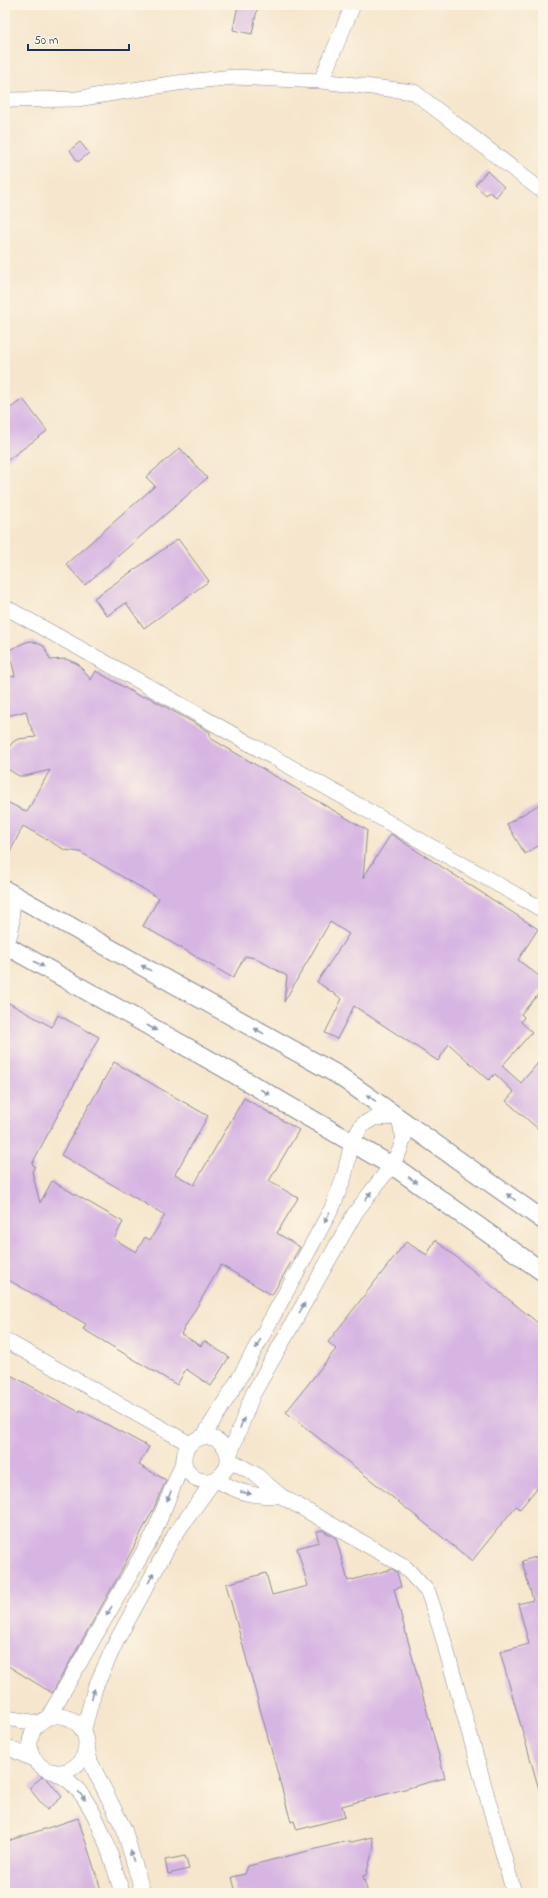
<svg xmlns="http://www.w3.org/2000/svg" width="548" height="1898" font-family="'Indie Flower',sans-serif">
	<rect width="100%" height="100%" fill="#fcf5e5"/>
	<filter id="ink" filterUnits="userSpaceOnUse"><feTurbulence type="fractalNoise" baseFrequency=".025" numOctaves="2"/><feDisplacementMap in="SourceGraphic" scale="8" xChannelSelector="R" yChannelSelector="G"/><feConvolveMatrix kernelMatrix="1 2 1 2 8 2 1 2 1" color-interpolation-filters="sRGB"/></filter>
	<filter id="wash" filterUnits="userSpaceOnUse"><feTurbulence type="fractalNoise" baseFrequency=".012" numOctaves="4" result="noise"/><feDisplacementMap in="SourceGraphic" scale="16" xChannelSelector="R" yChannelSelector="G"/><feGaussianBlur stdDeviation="0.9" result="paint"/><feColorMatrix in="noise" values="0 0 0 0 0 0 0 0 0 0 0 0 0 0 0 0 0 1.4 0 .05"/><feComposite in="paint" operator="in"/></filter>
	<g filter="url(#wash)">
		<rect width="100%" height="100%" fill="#f6e6cd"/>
		<g id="blocks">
			<path fill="#d7b5e3" d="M238,5H258L252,34L233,30Z
				M80,142L89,153L78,162L70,150Z
				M487,171L504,187L496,197L489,192L486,195L475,185Z
				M23,399L47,431L5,462V412Z
				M180,448L207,478L85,585L66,564L155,486L146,477Z
				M178,539L209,581L144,628L126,603L107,616L94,598Z
				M32,641L44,646L50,660L66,659L78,664L91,680L96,671L139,696L148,697L210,732V738L367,830L363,878L391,834L538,929L518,960L543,979V989L521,1014L524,1017L521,1022L532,1032L502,1066L521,1083L543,1057V1133L506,1101L514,1092L495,1074L489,1080L449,1044L438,1061L354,1006L337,1039L325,1033L342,999L317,982L349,934L330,922L284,1002L287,976L255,958L245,956L233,978L143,926L159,898L80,852L65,850L23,826L5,862V801L27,812L50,770L25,776H19L9,770L5,761V752L13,742L18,739L36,737L29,723L26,711L11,715H5V677L15,676L9,650L26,642Z
				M543,802V843L525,854L507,824Z
				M5,1001L52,1027L58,1015L99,1037L32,1164L35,1166L32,1172L40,1203L52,1181L123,1222L114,1239L136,1252L145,1237L150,1240L165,1215L61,1155L114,1062L208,1116L175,1174L194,1185L244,1098L299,1130L269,1181L298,1198L277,1233L300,1247L272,1295L221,1265L181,1334L201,1346L204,1341L229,1357L211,1386L186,1369L177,1385L83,1329L86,1324L5,1278Z
				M435,1240L543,1327V1493L537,1488L520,1509L516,1506L472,1561L286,1412L336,1349L328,1342L406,1242L427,1255Z
				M5,1372L79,1412L80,1410L149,1447L139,1465L166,1480L154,1508L118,1577L52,1693L5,1664Z
				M322,1530L336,1538L348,1581L392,1569L397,1572L401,1587L394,1589L445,1778L342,1806L345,1817L297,1830L294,1821L291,1822L226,1584L266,1573L272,1595L308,1586L297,1548L319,1542L316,1532Z
				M543,1555V1792L540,1793L500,1652L529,1644L518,1604L533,1600L522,1561Z
				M44,1775L62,1797L47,1810L29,1788Z
				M78,1818L102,1893H5V1842Z
				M372,1837L374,1846L366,1875L363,1876L368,1893H236L232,1877L245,1874L248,1866L348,1841L352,1842Z
				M185,1856L189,1869L168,1874L165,1860Z"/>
		</g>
	</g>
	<g filter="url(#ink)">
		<use href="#blocks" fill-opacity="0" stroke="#888a96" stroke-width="1"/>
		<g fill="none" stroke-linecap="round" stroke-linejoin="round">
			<defs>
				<path id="minor" d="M321,81L353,5
					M5,98L11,100L77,99L177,83L234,77L321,81L414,92L538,188L543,190
					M5,607L137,680L543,910
					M5,890C14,908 15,928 5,946
					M5,1340L190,1444
					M184 1459a22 22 0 1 1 44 0a22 22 0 1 1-44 0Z
					M203,1437L237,1382L333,1206L344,1177L352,1142L362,1125L374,1118L398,1117L404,1138L399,1152L391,1166L355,1213L253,1394L228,1459L255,1474L281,1496L404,1566L428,1592L441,1631L514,1893
					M49,1716L153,1535L184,1460
					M30 1744a28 28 0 1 1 56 0a28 28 0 1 1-56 0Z
					M5,1718L38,1723
					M83,1732L95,1688L117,1640L174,1536L215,1479C241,1494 252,1496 281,1496
					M86,1743L90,1761L124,1829L143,1893
					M5,1746L35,1760
					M53,1771C59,1775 66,1778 71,1783C98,1807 112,1859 122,1893"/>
				<path id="tertiary" d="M5,890L338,1075L543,1220
					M5,945L224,1068L399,1170L543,1272"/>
			</defs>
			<use href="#minor" stroke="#888a96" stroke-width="16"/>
			<use href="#tertiary" stroke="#888a96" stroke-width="20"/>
			<use href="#minor" stroke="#fff" stroke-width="15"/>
			<use href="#tertiary" stroke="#fff" stroke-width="18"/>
		</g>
		<defs><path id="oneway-solid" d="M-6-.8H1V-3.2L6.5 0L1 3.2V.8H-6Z"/></defs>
		<g fill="#8d97ae">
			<use href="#oneway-solid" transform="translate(39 964) rotate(29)"/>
			<use href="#oneway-solid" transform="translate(146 968) rotate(-151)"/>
			<use href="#oneway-solid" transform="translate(152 1028) rotate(30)"/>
			<use href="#oneway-solid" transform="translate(259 1031) rotate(-151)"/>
			<use href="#oneway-solid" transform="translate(265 1092) rotate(30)"/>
			<use href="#oneway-solid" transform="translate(371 1098) rotate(-145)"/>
			<use href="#oneway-solid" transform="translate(413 1180) rotate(34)"/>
			<use href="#oneway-solid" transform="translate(368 1196) rotate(-53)"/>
			<use href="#oneway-solid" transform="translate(511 1197) rotate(-144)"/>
			<use href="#oneway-solid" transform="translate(327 1217) rotate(118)"/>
			<use href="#oneway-solid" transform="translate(302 1308) rotate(-60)"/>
			<use href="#oneway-solid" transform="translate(258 1344) rotate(118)"/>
			<use href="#oneway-solid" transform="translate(242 1423) rotate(-69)"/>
			<use href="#oneway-solid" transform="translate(246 1493) rotate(11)"/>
			<use href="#oneway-solid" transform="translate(169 1496) rotate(112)"/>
			<use href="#oneway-solid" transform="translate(151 1578) rotate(-61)"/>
			<use href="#oneway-solid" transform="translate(109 1611) rotate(120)"/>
			<use href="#oneway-solid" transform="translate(93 1694) rotate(-75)"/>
			<use href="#oneway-solid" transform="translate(82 1796) rotate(51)"/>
			<use href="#oneway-solid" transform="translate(132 1856) rotate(-106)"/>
		</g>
	</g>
	<rect width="548" height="1898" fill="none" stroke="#fcf5e5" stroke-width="20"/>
	<path d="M28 44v6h101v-6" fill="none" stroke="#1b2f5e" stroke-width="2"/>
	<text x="34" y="44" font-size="12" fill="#1b2f5e" stroke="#fcf5e5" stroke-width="3" paint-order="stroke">50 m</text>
</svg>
